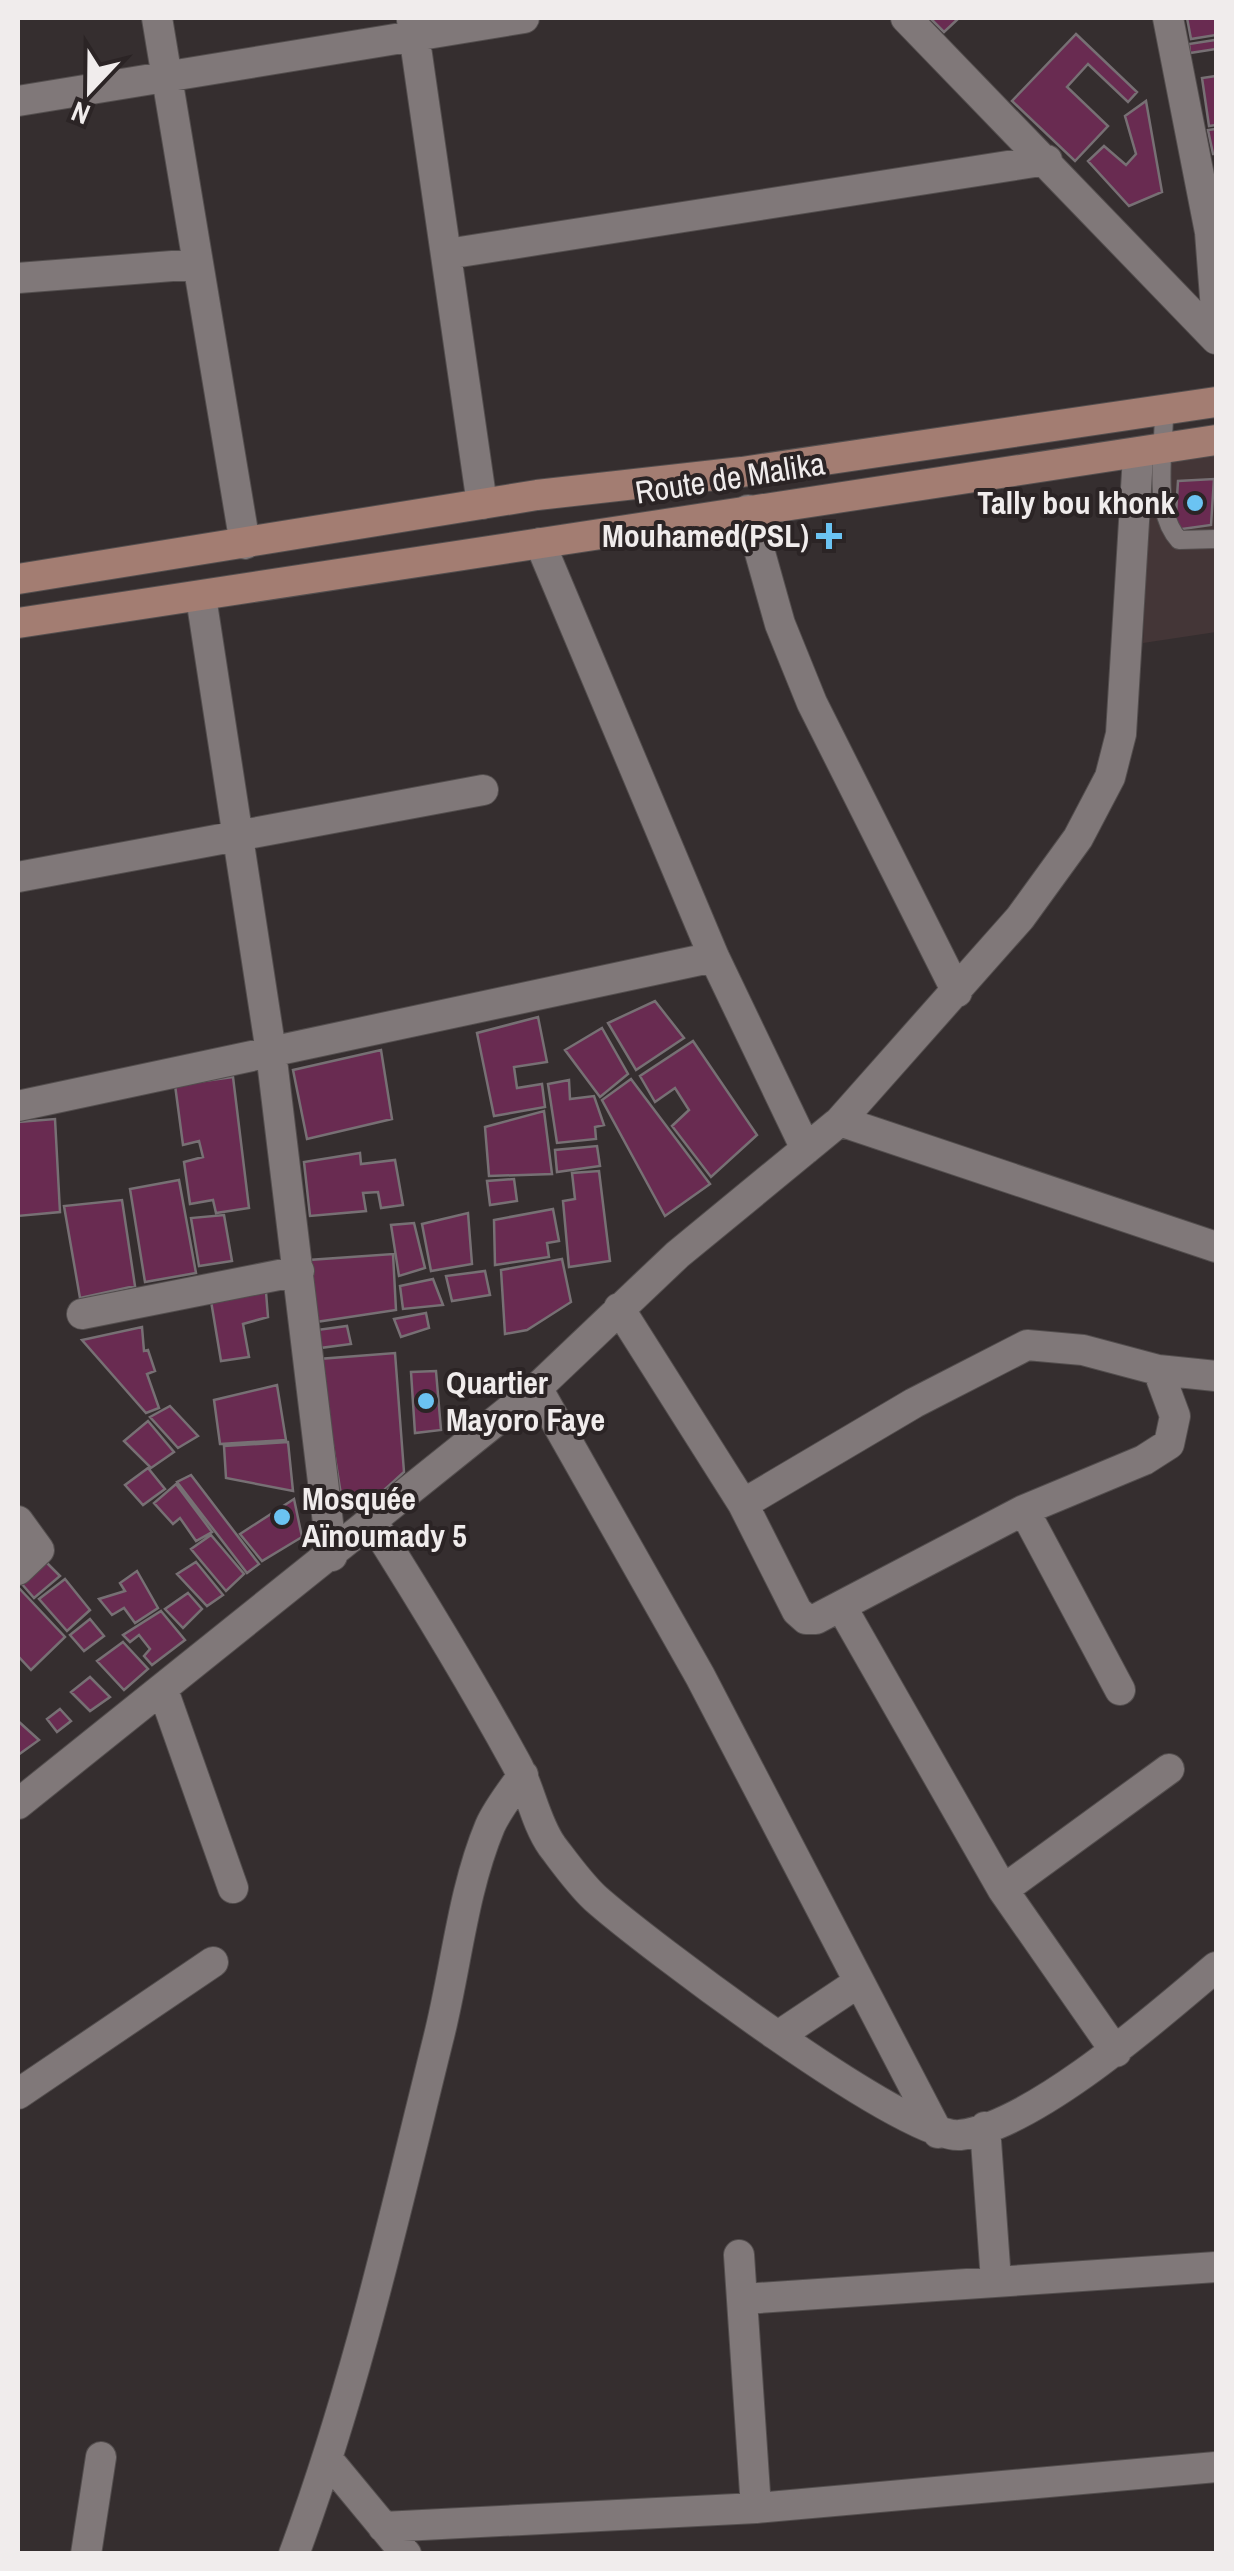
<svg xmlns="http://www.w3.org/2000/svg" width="1234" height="2571" font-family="'Archivo Narrow',sans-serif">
	<rect width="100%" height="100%" fill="#352e2f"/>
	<path fill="#443637" d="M1216,447V632L1143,643L1151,455Z"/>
	<path fill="#692b51" stroke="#777074" stroke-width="2.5" d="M930,18H959L944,32Z
		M1187,18H1216V35L1191,39Z
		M1076,34L1137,92L1128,102L1088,64L1067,87L1108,126L1075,161L1012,101Z
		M1215,40L1216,49L1190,53L1189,44Z
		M1216,76V125L1209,126L1202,78Z
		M1146,101L1162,192L1129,206L1088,161L1104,146L1126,165L1136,154L1125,116Z
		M1216,129V154H1213L1208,130Z
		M1214,479L1211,525L1175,530L1178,481Z
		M655,1001L684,1038L636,1070L608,1023Z
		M538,1017L547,1062L514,1067L517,1088L542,1084L545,1107L494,1116L477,1033Z
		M602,1028L628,1074L600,1097L565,1050Z
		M693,1041L757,1135L711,1177L672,1126L689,1110L675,1088L655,1102L640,1076Z
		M381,1050L392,1119L307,1139L293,1070Z
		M233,1077L249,1208L216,1213L213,1200L190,1204L184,1162L203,1157L199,1141L183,1145L175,1085Z
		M631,1079L710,1184L665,1216L602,1100Z
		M569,1080L570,1099L594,1096L604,1125L595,1127L596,1139L557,1143L548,1084Z
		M544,1111L552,1174L489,1176L485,1127Z
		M55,1119L60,1212L18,1216V1122Z
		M597,1146L600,1166L557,1172L555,1150Z
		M360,1153L361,1164L395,1160L403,1205L381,1208L378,1192L363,1193L366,1211L310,1216L304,1162Z
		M599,1171L610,1261L569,1267L563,1201L575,1199L572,1173Z
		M514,1179L517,1201L490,1205L487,1181Z
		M179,1180L196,1273L145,1282L130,1189Z
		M122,1200L135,1286L80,1298L64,1206Z
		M553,1209L559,1241L547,1243L549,1257L495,1265L494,1220Z
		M468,1213L472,1264L431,1271L422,1224Z
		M224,1215L232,1261L199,1266L191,1218Z
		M414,1223L425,1268L399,1276L391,1225Z
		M393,1254L396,1310L316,1322L309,1260Z
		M562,1259L571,1302L527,1330L505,1334L501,1270Z
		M485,1271L490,1295L452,1301L446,1276Z
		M433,1279L443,1305L403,1309L400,1286Z
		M266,1292L268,1317L243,1324L249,1357L221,1361L211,1301Z
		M426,1313L429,1328L401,1337L394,1319Z
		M347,1326L351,1344L320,1348L317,1330Z
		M142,1327L144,1351L148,1350L155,1371L147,1374L159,1408L146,1413L82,1340Z
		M395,1353L404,1472L360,1512L343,1507L319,1359Z
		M436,1371L441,1430L415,1433L411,1372Z
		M277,1385L286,1440L220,1444L214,1400Z
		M170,1406L198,1436L178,1448L150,1417Z
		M148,1421L174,1452L151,1468L124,1441Z
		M288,1442L293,1491L226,1478L224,1446Z
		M148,1468L165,1489L143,1505L125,1485Z
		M191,1475L259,1564L247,1573L177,1482Z
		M176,1484L212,1532L196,1541L180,1518L173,1524L154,1503Z
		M294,1499L302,1537L262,1561L240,1534Z
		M211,1535L244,1574L226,1591L191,1549Z
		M46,1562L60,1576L34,1598L21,1583Z
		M196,1562L223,1595L207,1606L177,1574Z
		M137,1571L158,1608L135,1623L124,1608L112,1615L99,1599L125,1591L120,1583Z
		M65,1579L90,1610L67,1631L39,1599Z
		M18,1587L65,1637L31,1670L18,1656Z
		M188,1593L202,1609L183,1628L165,1609Z
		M161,1611L185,1640L152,1665L144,1656L150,1649L139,1635L130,1642L123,1635Z
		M90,1619L104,1636L84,1651L70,1635Z
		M123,1642L148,1669L124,1690L97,1661Z
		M90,1677L110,1697L90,1711L71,1692Z
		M60,1709L71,1721L57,1732L47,1719Z
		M18,1721L39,1740L18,1755Z"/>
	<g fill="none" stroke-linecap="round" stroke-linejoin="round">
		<defs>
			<path id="lane" d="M1164,413C1164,451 1152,511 1179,540L1216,539"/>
			<path id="street" d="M157,18L245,544
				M906,18L1216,339
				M1168,18L1210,232L1216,310
				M412,20L482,504
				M18,101L524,18
				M447,254L1047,160
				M18,278L198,264
				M748,510L780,624L812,703L957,992
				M540,543L714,957L806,1149
				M201,597L271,1052L332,1556
				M18,877L483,790
				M18,1106L714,957
				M840,1121L1216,1247
				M619,1308L743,1504L797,1611L806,1619H816L1024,1510L1144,1460L1169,1444L1175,1416L1158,1370
				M82,1314L299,1271
				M537,1388L700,1676L938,2133
				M743,1504L914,1403L1027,1345L1083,1350L1158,1370L1216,1376
				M1024,1510L1120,1690
				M18,1521L39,1550L18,1570
				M373,1523C423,1602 471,1681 516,1763C530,1788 535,1822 552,1846C565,1863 579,1883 595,1898C643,1941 908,2141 960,2135C1035,2125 1158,2016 1216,1967
				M841,1606L1003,1890L1116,2052
				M163,1690L233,1888
				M18,1804L537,1388L677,1255L840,1121L1020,918L1078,838L1110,777L1121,734L1138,456
				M1003,1890L1169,1769
				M778,2036L859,1982
				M18,2094L213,1962
				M985,2127L996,2281
				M739,2255L756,2508
				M744,2299L1216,2267
				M329,2461L406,2554
				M383,2527L756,2508L1216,2467
				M86,2554L101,2457
				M294,2554C356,2387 395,2213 438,2040C456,1970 462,1893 490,1826C498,1808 512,1791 523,1775"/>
			<path id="secondary" d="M18,579L537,495L742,472L1216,402
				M18,623L1216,440"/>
		</defs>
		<use href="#lane" stroke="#534e4e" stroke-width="20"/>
		<use href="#street" stroke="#534e4e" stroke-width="32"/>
		<use href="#secondary" stroke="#534e4e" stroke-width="32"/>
		<use href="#lane" stroke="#807879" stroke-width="18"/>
		<use href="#street" stroke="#807879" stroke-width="30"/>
		<use href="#secondary" stroke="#a37d72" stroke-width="30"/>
	</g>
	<g fill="#6bc3f2" stroke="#2b2425" stroke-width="4">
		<circle cx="1195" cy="503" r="10"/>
		<path d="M824 521h10v10h10v10h-10v10h-10v-10h-10v-10h10z"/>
		<circle cx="426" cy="1401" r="10"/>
		<circle cx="282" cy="1517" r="10"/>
	</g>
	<g text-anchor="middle" stroke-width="8" stroke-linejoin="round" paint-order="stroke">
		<g font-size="32" fill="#f0ecec" stroke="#2b2425">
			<text transform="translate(730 478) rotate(-9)" y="11">Route de Malika</text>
		</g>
		<g font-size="32" font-weight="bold" fill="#f0ecec" stroke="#2b2425" text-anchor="end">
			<text x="1175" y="514">Tally bou khonk</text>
			<text x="809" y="547">Mouhamed(PSL)</text>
			<text x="446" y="1394" text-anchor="start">Quartier<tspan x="446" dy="37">Mayoro Faye</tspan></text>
			<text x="302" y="1510" text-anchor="start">Mosquée<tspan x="302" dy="37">Aïnoumady 5</tspan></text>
		</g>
	</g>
	<rect width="1234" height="2571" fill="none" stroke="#f0ecec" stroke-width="40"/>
	<g transform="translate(90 90) rotate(202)" stroke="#2b2425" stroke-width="8" paint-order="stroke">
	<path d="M0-8L18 38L0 25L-18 38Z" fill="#f0ecec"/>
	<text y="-15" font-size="28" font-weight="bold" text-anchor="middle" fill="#f0ecec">N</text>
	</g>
</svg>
